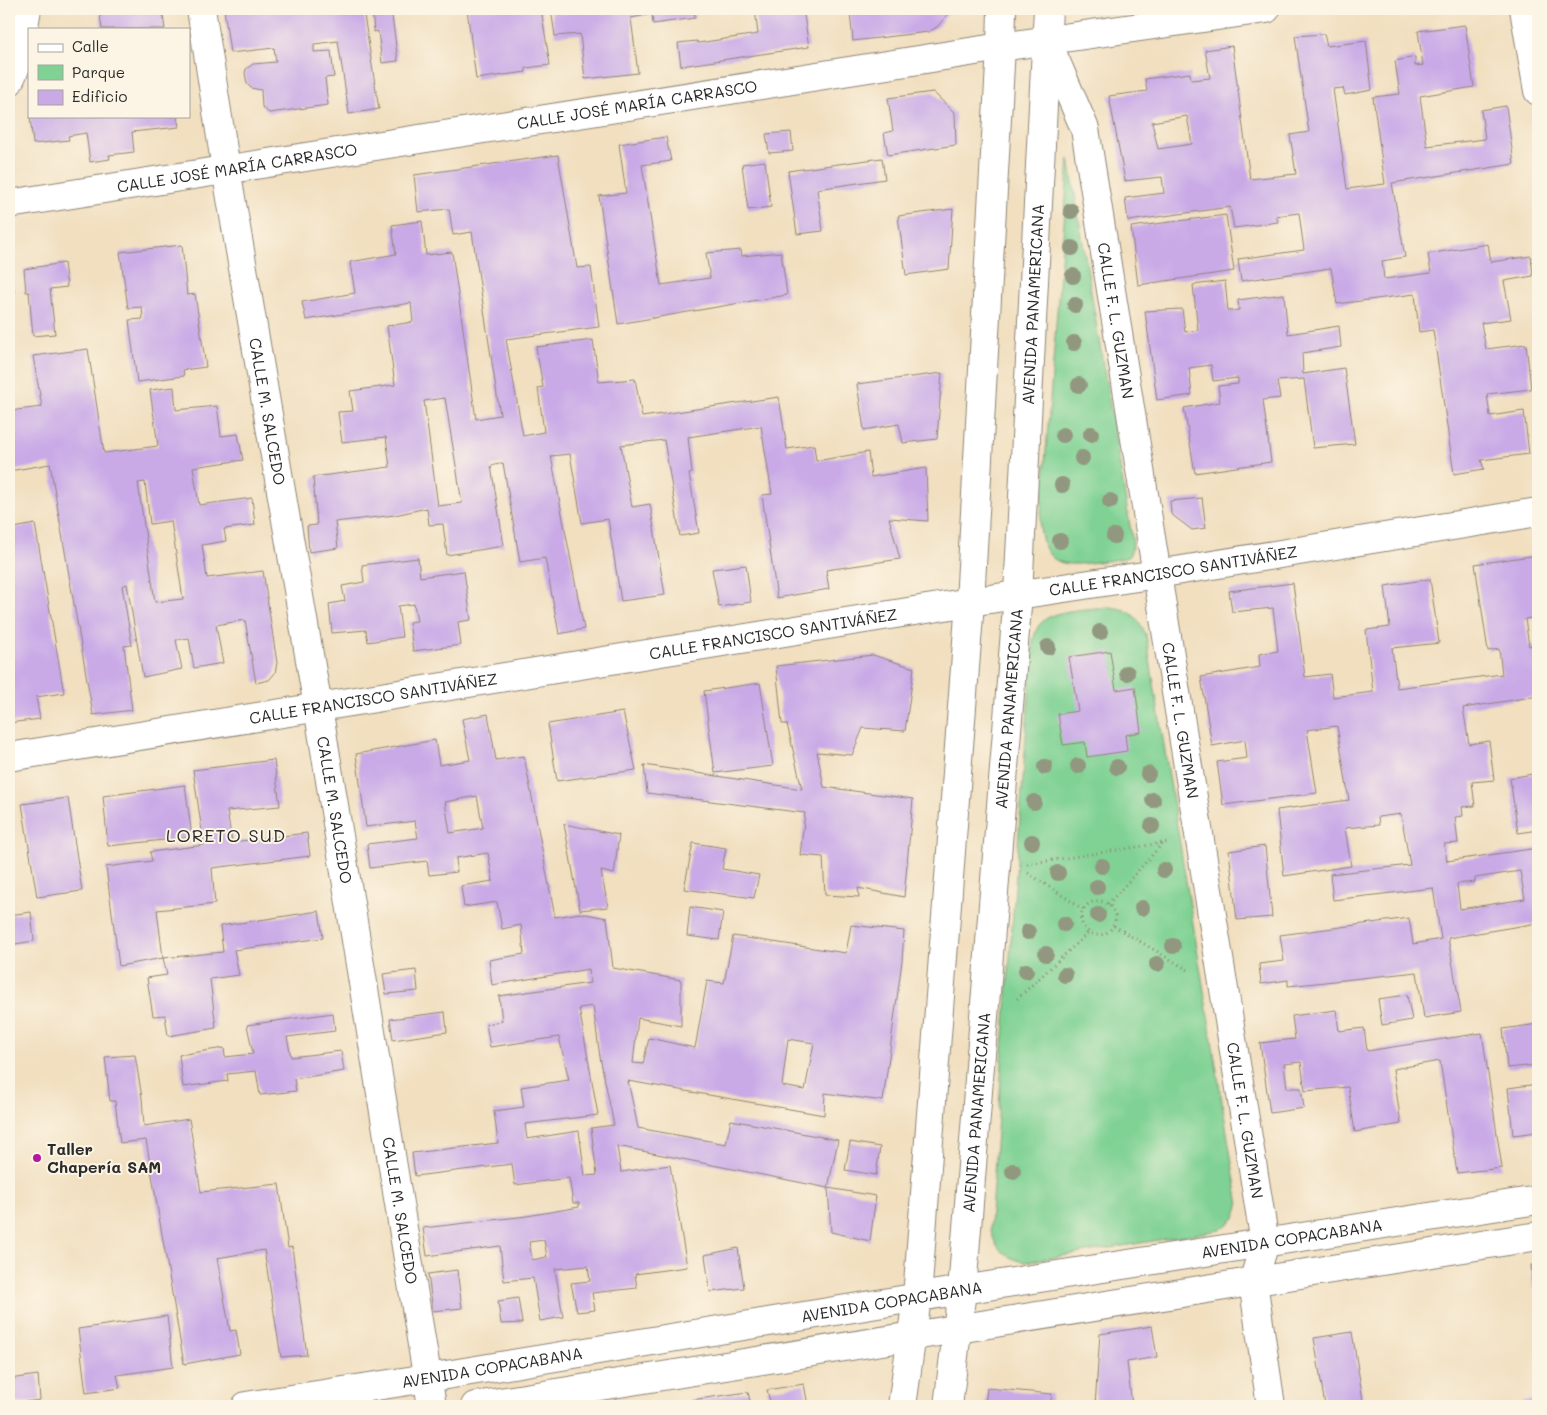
<svg xmlns="http://www.w3.org/2000/svg" width="1547" height="1415" font-family="Mali,sans-serif">
	<rect width="100%" height="100%" fill="#fcf5e5"/>
	<filter id="ink" filterUnits="userSpaceOnUse"><feTurbulence type="fractalNoise" baseFrequency=".02" numOctaves="2"/><feDisplacementMap in="SourceGraphic" scale="10" xChannelSelector="R" yChannelSelector="G"/><feConvolveMatrix kernelMatrix="1 2 1 2 8 2 1 2 1" color-interpolation-filters="sRGB"/></filter>
	<filter id="wash" filterUnits="userSpaceOnUse"><feTurbulence type="fractalNoise" baseFrequency=".0096" numOctaves="4" result="noise"/><feDisplacementMap in="SourceGraphic" scale="20" xChannelSelector="R" yChannelSelector="G"/><feGaussianBlur stdDeviation="1.12" result="paint"/><feColorMatrix in="noise" values="0 0 0 0 0 0 0 0 0 0 0 0 0 0 0 0 0 1.4 0 .05"/><feComposite in="paint" operator="in"/></filter>
	<g filter="url(#wash)">
		<rect width="100%" height="100%" fill="#f1dfc0"/>
		<path fill="#80d294" stroke="#567e60" d="M1069,159L1133,544L1131,552L1128,557C1118,560 1107,561 1096,562C1063,567 1045,566 1040,527Z
			M1109,607C1131,609 1137,616 1146,635L1239,1206L1235,1218L1220,1230L1025,1262C1004,1258 994,1247 990,1227L1033,641C1035,635 1036,628 1041,623C1053,609 1091,609 1109,607Z"/>
		<g id="blocks">
			<path fill="#c9aae7" fill-rule="evenodd" d="M99,9H162L165,29H102Z
				M224,9H363L379,109L349,114L338,41L314,44V52L331,51L334,77L325,78L328,105L269,113L262,107L261,90L251,88L247,84L245,73L246,69L253,64L276,62L274,48L230,53Z
				M372,9H391L398,61L382,63L378,31L374,32Z
				M467,9H541L550,65L526,68V72L476,79Z
				M551,9H694L695,18L653,24L652,14L631,18L638,73L585,79L580,34L555,36Z
				M755,9H803L809,47L681,66L678,43L697,41L698,43L758,34Z
				M854,9H952L937,27L928,32L853,41L850,13H855Z
				M1465,25L1474,87L1420,96L1427,146L1485,139L1481,110L1506,106L1514,164L1392,183L1405,257L1382,261L1384,279L1431,273L1428,254L1488,244L1491,262L1531,256L1533,276L1504,281L1511,319L1481,323L1486,349L1526,344L1531,389L1487,394L1490,416L1524,411L1529,454L1481,460L1484,469L1454,474L1433,330L1419,332L1415,294L1337,304L1331,268L1241,281L1238,259L1304,250L1299,213L1276,216L1278,222L1234,228L1230,207L1128,221L1125,198L1164,193L1162,177L1125,181L1109,96L1147,91L1145,79L1190,73L1191,80L1210,78L1205,50L1232,46L1250,179L1296,174L1290,135L1309,132L1295,36L1324,34L1327,46L1366,41L1372,90L1345,95L1343,88L1333,89L1347,189L1385,184L1373,97L1400,94L1395,61L1415,57V66L1423,65L1418,31ZM1187,116L1192,144L1158,149L1152,122Z
				M933,92L955,113L956,145L888,155L884,133L893,131L888,98Z
				M30,116H177L179,127L132,132L134,152L109,155L110,159L90,162L86,133L68,136L69,140L33,144Z
				M791,132L793,151L769,153L766,134Z
				M666,137L671,161L642,165L661,285L710,278L706,253L741,250L742,256L781,252L787,295L618,324L599,196L626,193L619,144Z
				M558,155L577,268L591,267L599,327L506,339L523,436L544,432L538,388L543,387L536,347L593,340L599,382L635,379L642,417L779,397L787,449L814,445L816,461L868,452L871,477L926,468L928,521L889,518L900,559L826,570L829,589L777,598L762,495L772,494L761,426L688,437L692,473L689,474L699,533L680,536L664,440L621,445L632,507L650,504L665,595L621,601L608,519L582,523L570,454L551,456L584,629L559,634L545,558L520,562L503,463L491,466L504,546L447,555L443,524L429,525L427,508L395,515L335,522L338,548L309,552L307,526L317,525L313,477L390,467L386,437L342,442L338,412L353,411L350,391L395,385L387,326L413,322L411,303L306,320L302,302L355,293L350,262L396,254L392,225L422,221L426,255L452,252L476,419L500,415L472,232L453,235L449,209L418,212L414,175ZM445,398L462,503L438,506L424,401Z
				M882,158L885,179L817,189L823,231L797,234L788,171Z
				M765,161L771,207L748,210L742,164Z
				M953,209L949,269L906,275L898,216Z
				M1226,215L1234,271L1138,285L1131,227Z
				M182,245L187,295L195,294L206,367L183,370L184,376L137,382L129,320L143,319L142,307L128,308L120,252Z
				M10,260L14,292L9,293V261Z
				M64,263L67,287L50,289L55,334L33,336L29,292H26L24,269Z
				M1225,281L1228,311L1239,310L1238,300L1284,294L1288,334L1339,326L1341,347L1302,353L1303,374L1344,368L1355,444L1313,448L1304,379L1277,381L1280,398L1263,400L1271,462L1195,473L1184,408L1220,402L1218,386L1238,384V378L1213,381L1211,365L1189,368L1192,395L1157,400L1145,311L1182,309L1185,332L1198,330L1193,285Z
				M88,349L104,453L158,446L150,390L174,387L176,410L217,406L221,436L238,434L243,460L193,467L199,505L252,498L255,525L224,529L226,541L202,545L207,578L263,571L277,663L275,673L269,680L256,683L245,620L216,625L223,663L194,668L189,638L176,640L182,669L143,677L127,584L122,586L132,645L124,646L132,710L93,715L50,464L9,471V411L42,407L33,356ZM145,482L150,524L171,521L183,599L155,602L138,483Z
				M942,373L937,439L903,443L899,424L864,430L857,384Z
				M1535,425H1538V445H1537Z
				M1202,498L1206,528L1192,530L1171,514L1170,501Z
				M35,524L64,693L36,697L40,719L9,723V529Z
				M1538,555V617L1525,619L1529,646L1538,644V696L1463,708L1469,744L1489,741L1494,780L1472,782L1475,806L1462,807L1463,816L1455,817L1458,843L1444,844L1447,861L1538,848V923L1448,938L1461,1012L1424,1018L1417,972L1288,986V980L1261,984L1259,964L1284,961L1280,935L1409,918L1413,944L1441,939L1433,888L1333,900L1330,874L1410,865L1401,814L1378,817L1379,825L1345,828L1351,866L1284,876L1277,810L1349,800L1337,726L1307,730L1317,793L1223,805L1217,762L1247,758L1245,740L1212,746L1201,677L1260,667L1259,654L1278,651L1273,608L1232,612L1229,591L1293,583L1305,677L1330,674L1333,697L1373,692L1366,630L1390,627L1385,586L1430,579L1439,643L1392,648L1397,688L1502,674L1499,649L1488,651L1475,564ZM1520,871L1525,899L1460,909L1457,884L1475,882V878Z
				M418,558L420,577L464,571L471,620L458,622L461,645L413,651L409,622L417,621L414,604L398,606L402,637L368,642L366,630L332,633L329,604L345,601L342,586L364,582L362,565Z
				M746,565L751,602L719,607L712,569Z
				M1110,651L1116,690L1135,687L1141,732L1125,735L1127,751L1087,757L1085,742L1063,745L1058,714L1078,711L1069,657Z
				M873,655L914,668L905,731L863,728L852,755L817,752L824,787L913,799L904,897L858,888L859,897L825,895L823,857L800,855L805,813L647,793L644,765L802,789L787,724H782L776,666Z
				M760,683L773,766L715,773L704,691Z
				M623,712L636,770L557,781L548,724Z
				M488,714L496,760L524,756L555,917L580,913L607,918L613,968L681,980V1026L638,1018L633,1063L643,1064L649,1038L695,1048L707,981L724,983L733,936L846,953L851,925L904,931L902,961L883,1101L825,1093L824,1115L628,1081L638,1128L726,1144L731,1120L838,1140L828,1188L617,1146L621,1172L670,1165L687,1267L635,1274L637,1288L592,1293L595,1310L577,1312L571,1283L590,1281L588,1266L555,1269L563,1317L540,1321L533,1278L504,1281L500,1246L427,1256L423,1228L527,1216L579,1207V1203H573L569,1178L515,1185L512,1164L415,1176L412,1153L498,1143L494,1111L524,1107L521,1087L569,1080L559,1037L490,1047L486,1024L502,1021L499,996L590,983L589,969L492,985L489,960L524,954L521,925L502,929L497,902L464,907L461,886L493,881L488,853L456,858L457,872L429,875L427,861L370,868L367,844L418,838L415,821L366,827L356,754L435,740L439,765L470,760L462,719ZM477,796L483,828L450,833L445,802ZM593,1006L600,1057L614,1125L591,1128L597,1175L585,1176L579,1131L527,1139L525,1124L598,1115L579,1008ZM788,1039L814,1043L805,1090L782,1086ZM544,1240L547,1257L532,1260L529,1242Z
				M274,760L280,806L227,811L232,842L307,833L310,856L212,868L215,904L157,910L163,958L119,966L106,867L152,861L150,852L204,845L193,770Z
				M1538,773V830L1518,833L1510,778Z
				M185,785L192,837L108,846L103,796Z
				M68,798L82,891L37,897L22,804Z
				M564,824L619,835L614,874L601,871L608,907L580,910Z
				M693,843L726,848L722,869L759,875L754,898L684,889Z
				M1265,846L1272,917L1237,920L1229,851Z
				M690,907L723,912L719,940L687,936Z
				M319,911L323,938L234,950L239,975L210,979L216,1028L168,1036L165,1015L153,1016L147,978L167,975L163,958L223,952L220,926Z
				M31,912L34,941L9,945V915Z
				M416,970L418,991L386,994L383,974Z
				M1407,995L1412,1020L1382,1025L1378,999Z
				M1336,1010L1339,1031L1364,1028L1367,1051L1482,1033L1502,1168L1457,1173L1440,1061L1393,1069L1401,1124L1355,1132L1348,1087L1305,1091L1301,1062L1284,1064L1287,1088H1301L1304,1108L1270,1113L1260,1043L1295,1039L1292,1016Z
				M445,1012L447,1032L393,1040L390,1019Z
				M333,1013L335,1031L287,1037L291,1057L341,1051L344,1071L294,1079L296,1091L260,1095L256,1071L227,1074L228,1081L183,1087L179,1055L224,1048L225,1057L253,1054L247,1025Z
				M1538,1024V1065L1507,1068L1503,1029Z
				M135,1055L142,1098L144,1126L189,1119L201,1192L279,1184L288,1248L292,1247L307,1355L281,1357L264,1250L217,1258L230,1331L236,1330L240,1354L184,1364L146,1140L120,1143L115,1101H110L105,1057Z
				M1538,1084V1132L1513,1135L1508,1088Z
				M850,1142L880,1147L876,1175L845,1170Z
				M828,1188L876,1196L870,1241L831,1232Z
				M738,1248L744,1288L710,1292L705,1255Z
				M1538,1264V1288H1533L1531,1265Z
				M457,1270L462,1308L433,1311L428,1274Z
				M518,1298L522,1323L501,1324L498,1301Z
				M167,1316L173,1367L117,1375L120,1388L86,1393L78,1329Z
				M1152,1326L1157,1357L1127,1362L1132,1406H1095L1100,1334Z
				M1352,1332L1364,1406H1325L1314,1338Z
				M38,1375L40,1400L9,1404V1379Z
				M804,1384L808,1406H771L767,1390Z
				M987,1388L1052,1394L1050,1406H985Z
				M748,1392L751,1406H692L691,1400Z
				M1538,1399V1406H1522V1401Z
				M677,1403V1406H661V1405Z"/>
		</g>
	</g>
	<g filter="url(#ink)">
		<use href="#blocks" fill-opacity="0" stroke="#8e8576" stroke-width="1"/>
		<g fill="none" stroke-linecap="round" stroke-linejoin="round">
			<defs>
				<g id="minor">
					<path id="s1" d="M201,9L226,169L318,707L432,1406"/>
					<path d="M1524,9L1538,91"/>
					<path id="s2" d="M1047,41L1085,129L1265,1243L1253,1282L1271,1406"/>
					<path d="M9,82L17,64L27,9"/>
					<path id="s3" d="M9,204L1001,47L1266,9"/>
					<path id="s4" d="M9,757L970,602L1157,574L1538,512"/>
				</g>
				<g id="major">
					<path id="s5" d="M246,1406L428,1378L962,1290L1538,1200"/>
					<path d="M475,1406L1538,1236"/>
					<path d="M902,1406L917,1298L970,602L1001,47L1002,9"/>
					<path id="s6" d="M948,1406L962,1290L1018,594L1048,9"/>
				</g>
			</defs>
			<use href="#minor" stroke="#8e8576" stroke-width="30"/>
			<use href="#major" stroke="#8e8576" stroke-width="30"/>
			<path stroke="#8e8576" stroke-width="3" stroke-dasharray="1 4" stroke-linecap="butt" d="M1027,864L1169,842
				M1028,873L1083,909
				M1081 918a17 17 0 1 1 34 0a17 17 0 1 1-34 0Z
				M1108,904L1163,843
				M1114,926L1188,970
				M1017,999L1088,933"/>
			<use href="#minor" stroke="#fff" stroke-width="28"/>
			<use href="#major" stroke="#fff" stroke-width="28"/>
		</g>
		<g fill="#92987f">
			<circle cx="1071" cy="211" r="8"/>
			<circle cx="1072" cy="248" r="8"/>
			<circle cx="1073" cy="276" r="8"/>
			<circle cx="1075" cy="305" r="8"/>
			<circle cx="1074" cy="343" r="8"/>
			<circle cx="1079" cy="385" r="8"/>
			<circle cx="1091" cy="434" r="8"/>
			<circle cx="1063" cy="435" r="8"/>
			<circle cx="1082" cy="458" r="8"/>
			<circle cx="1062" cy="485" r="8"/>
			<circle cx="1110" cy="501" r="8"/>
			<circle cx="1114" cy="536" r="8"/>
			<circle cx="1060" cy="541" r="8"/>
			<circle cx="1100" cy="632" r="8"/>
			<circle cx="1048" cy="647" r="8"/>
			<circle cx="1127" cy="673" r="8"/>
			<circle cx="1078" cy="766" r="8"/>
			<circle cx="1045" cy="767" r="8"/>
			<circle cx="1117" cy="767" r="8"/>
			<circle cx="1148" cy="774" r="8"/>
			<circle cx="1153" cy="800" r="8"/>
			<circle cx="1034" cy="802" r="8"/>
			<circle cx="1152" cy="826" r="8"/>
			<circle cx="1032" cy="842" r="8"/>
			<circle cx="1102" cy="866" r="8"/>
			<circle cx="1164" cy="870" r="8"/>
			<circle cx="1058" cy="873" r="8"/>
			<circle cx="1097" cy="887" r="8"/>
			<circle cx="1142" cy="908" r="8"/>
			<circle cx="1098" cy="915" r="8"/>
			<circle cx="1064" cy="924" r="8"/>
			<circle cx="1028" cy="932" r="8"/>
			<circle cx="1173" cy="946" r="8"/>
			<circle cx="1046" cy="954" r="8"/>
			<circle cx="1157" cy="964" r="8"/>
			<circle cx="1026" cy="971" r="8"/>
			<circle cx="1065" cy="975" r="8"/>
			<circle cx="1013" cy="1171" r="8"/>
		</g>
	</g>
	<circle fill="#b5179e" stroke="#fcf5e5" stroke-width="2" cx="37" cy="1158" r="5"/>
	<g text-anchor="middle" stroke-width="4" stroke-linejoin="round" paint-order="stroke">
		<g font-size="16" fill="#2b2b2b" stroke="#fcf5e5">
			<text dy="6" stroke="none"><textPath href="#s3" startOffset="636">CALLE JOSÉ MARÍA CARRASCO</textPath></text>
			<text dy="6" stroke="none"><textPath href="#s3" startOffset="231">CALLE JOSÉ MARÍA CARRASCO</textPath></text>
			<text dy="6" stroke="none"><textPath href="#s6" startOffset="1105">AVENIDA PANAMERICANA</textPath></text>
			<text dy="6" stroke="none"><textPath href="#s2" startOffset="290">CALLE F. L. GUZMAN</textPath></text>
			<text dy="6" stroke="none"><textPath href="#s1" startOffset="408">CALLE M. SALCEDO</textPath></text>
			<text dy="6" stroke="none"><textPath href="#s4" startOffset="1179">CALLE FRANCISCO SANTIVÁÑEZ</textPath></text>
			<text dy="6" stroke="none"><textPath href="#s4" startOffset="774">CALLE FRANCISCO SANTIVÁÑEZ</textPath></text>
			<text dy="6" stroke="none"><textPath href="#s4" startOffset="369">CALLE FRANCISCO SANTIVÁÑEZ</textPath></text>
			<text dy="6" stroke="none"><textPath href="#s6" startOffset="700">AVENIDA PANAMERICANA</textPath></text>
			<text dy="6" stroke="none"><textPath href="#s2" startOffset="695">CALLE F. L. GUZMAN</textPath></text>
			<text dy="6" stroke="none"><textPath href="#s1" startOffset="812">CALLE M. SALCEDO</textPath></text>
			<text dy="6" stroke="none"><textPath href="#s6" startOffset="295">AVENIDA PANAMERICANA</textPath></text>
			<text dy="6" stroke="none"><textPath href="#s2" startOffset="1100">CALLE F. L. GUZMAN</textPath></text>
			<text dy="6" stroke="none"><textPath href="#s1" startOffset="1218">CALLE M. SALCEDO</textPath></text>
			<text dy="6" stroke="none"><textPath href="#s5" startOffset="1059">AVENIDA COPACABANA</textPath></text>
			<text dy="6" stroke="none"><textPath href="#s5" startOffset="654">AVENIDA COPACABANA</textPath></text>
			<text dy="6" stroke="none"><textPath href="#s5" startOffset="249">AVENIDA COPACABANA</textPath></text>
		</g>
		<g font-size="16" font-weight="bold" fill="#2b2b2b" stroke="#fcf5e5" text-anchor="start">
			<text x="47" y="1155">Taller<tspan x="47" dy="18">Chapería SAM</tspan></text>
		</g>
		<g font-size="18" letter-spacing="1" fill="#2b2b2b" stroke="#fcf5e5">
			<text x="226" y="842">LORETO SUD</text>
		</g>
	</g>
	<rect width="1547" height="1415" fill="none" stroke="#fcf5e5" stroke-width="30"/>
	<rect x="28" y="28" width="162" height="90" fill="#fcf5e5" stroke="#a8a49b"/>
	<rect x="38" y="44" width="25" height="8" fill="#ffffff" stroke="#a8a49b"/>
	<text x="72" y="52" font-size="15" fill="#2b2b2b">Calle</text>
	<rect x="38" y="65" width="25" height="15" fill="#80d294" stroke="#a8a49b"/>
	<text x="72" y="78" font-size="15" fill="#2b2b2b">Parque</text>
	<rect x="38" y="90" width="25" height="15" fill="#c9aae7" stroke="#a8a49b"/>
	<text x="72" y="102" font-size="15" fill="#2b2b2b">Edificio</text>
</svg>
